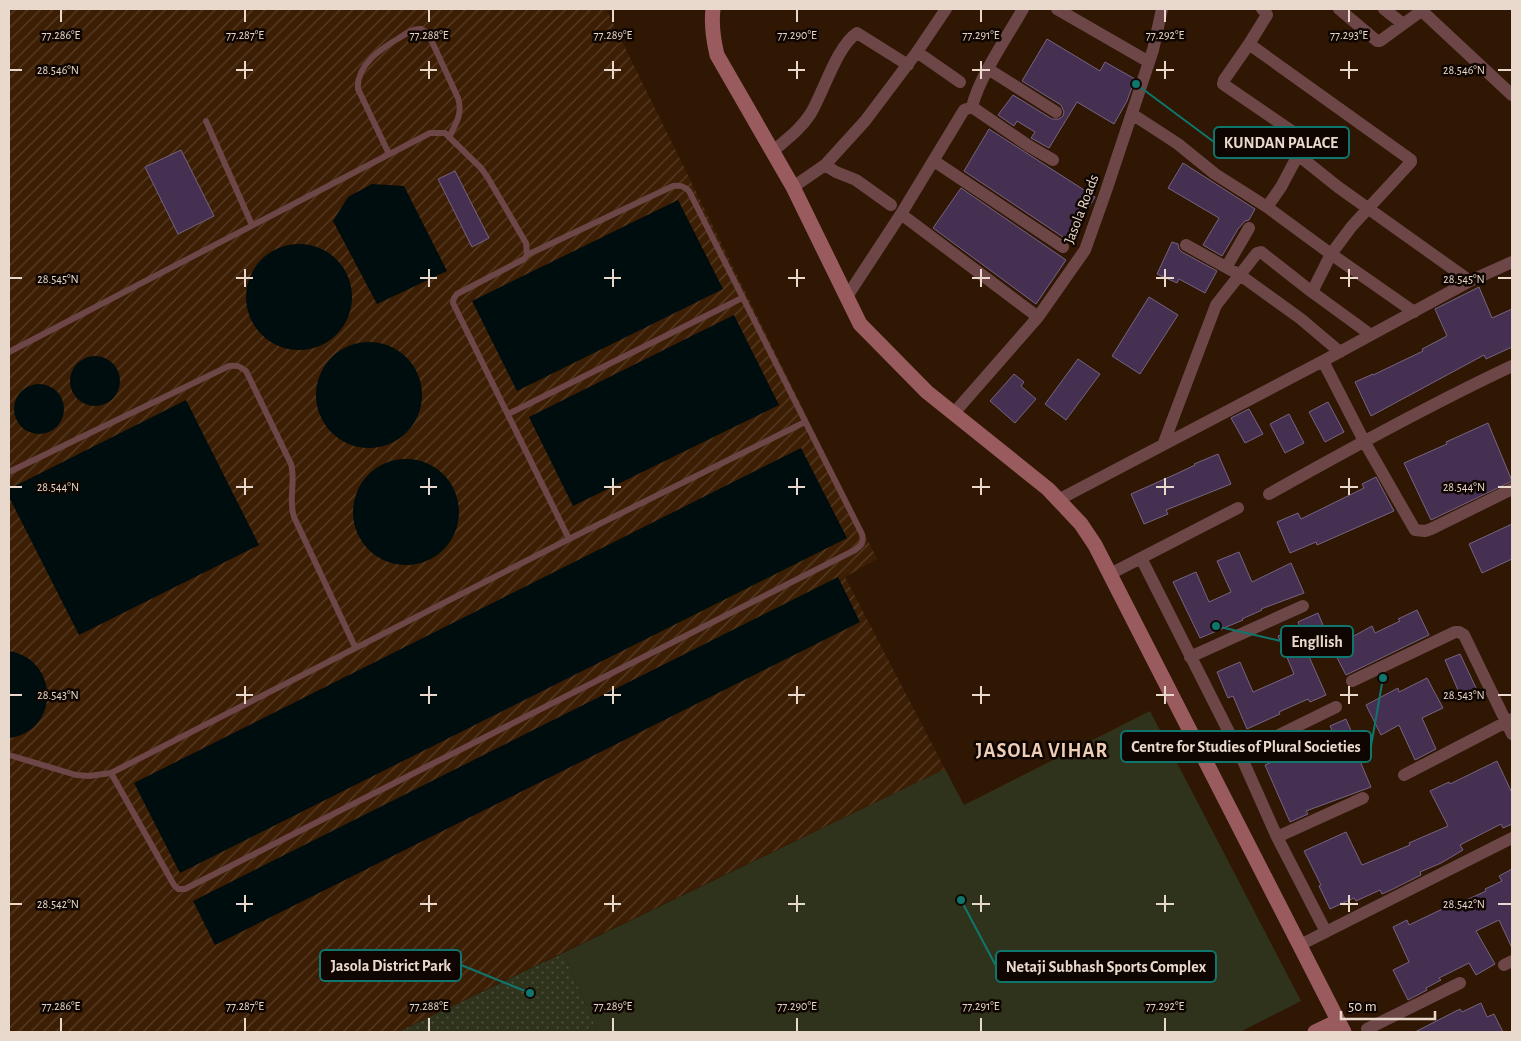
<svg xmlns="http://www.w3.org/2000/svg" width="1521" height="1041" font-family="'Alegreya Sans',sans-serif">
	<defs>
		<pattern id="industrial-furrows" width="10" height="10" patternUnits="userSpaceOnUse" patternTransform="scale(1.25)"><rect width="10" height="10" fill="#3c1e04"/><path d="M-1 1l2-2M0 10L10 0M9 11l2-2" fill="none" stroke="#583e27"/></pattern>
		<pattern id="park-dots" width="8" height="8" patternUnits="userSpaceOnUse" patternTransform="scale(1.25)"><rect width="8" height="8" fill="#30331b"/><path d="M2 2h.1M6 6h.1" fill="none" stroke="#4e503b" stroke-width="1.8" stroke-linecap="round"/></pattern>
	</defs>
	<rect width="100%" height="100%" fill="#2f1704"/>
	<path fill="url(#industrial-furrows)" d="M9,9H606L877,559L845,577L945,769L397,1032H9Z"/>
	<path fill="url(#park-dots)" d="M563,953L598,1032H398Z"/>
	<path fill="#30331b" d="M1150,711L1301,1001L1240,1032H598L563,953L945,769L964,805Z"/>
	<path fill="#000d0e" d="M372,184L404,186L447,271L377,304L333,221L348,197Z
		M678,200L723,289L517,391L472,301Z
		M246 297a53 53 0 1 1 106 0a53 53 0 1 1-106 0Z
		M734,315L779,405L573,506L529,417Z
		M316 395a53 53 0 1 1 106 0a53 53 0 1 1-106 0Z
		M70 381a25 25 0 1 1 50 0a25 25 0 1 1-50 0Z
		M14 409a25 25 0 1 1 50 0a25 25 0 1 1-50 0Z
		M186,400L259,545L79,635L9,497V489Z
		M801,448L847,538L180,873L134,783Z
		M353 512a53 53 0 1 1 106 0a53 53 0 1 1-106 0Z
		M838,577L860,622L215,945L193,901Z
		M9,651C60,660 60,731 9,738Z"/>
	<path fill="#453051" stroke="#766481" d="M1047,39L1100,71L1105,62L1135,79L1127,101L1114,124L1077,102L1049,148L1031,138L1035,132L1017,121L1014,126L998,115L1013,95L1052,119H1059L1063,116L1064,112L1061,105L1022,81Z
		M989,129L1095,197L1069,241L964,171Z
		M181,150L214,216L178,234L145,167Z
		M1183,163L1255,209L1249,220L1245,221L1238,229L1222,256L1203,245L1219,218L1168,188Z
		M455,171L489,238L472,247L438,179Z
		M961,188L1066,260L1036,304L933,228Z
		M1172,242L1178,244L1179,249L1182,252L1217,271L1205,293L1179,279L1177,283L1157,274Z
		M1479,287L1492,318L1512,309V347L1486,359L1484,355L1371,416L1355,382L1373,374V375L1423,351L1422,349L1447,336L1435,309Z
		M1149,297L1178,315L1140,374L1112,356Z
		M1078,359L1100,374L1066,420L1045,404Z
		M1014,374L1024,382L1021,386L1036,399L1015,423L990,401Z
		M1328,402L1344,432L1325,442L1309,412Z
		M1249,409L1263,434L1245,443L1231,418Z
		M1289,414L1304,443L1285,453L1270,424Z
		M1488,423L1512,481L1431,520L1404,463L1447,444L1446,442Z
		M1218,454L1231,484L1166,510L1168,514L1144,524L1131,494L1176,474L1195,465L1194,464Z
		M1376,477L1394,511L1317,545L1316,542L1290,553L1277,522L1298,513L1301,519L1364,488L1362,484Z
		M1512,524V559L1482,573L1469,544Z
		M1239,552L1252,582L1291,563L1304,593L1261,609L1262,610L1242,619L1243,620L1200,638L1173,582L1196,572L1209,602L1231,592L1217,561Z
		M1417,610L1429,635L1346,675L1332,648L1372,626L1375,633L1400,621L1398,619Z
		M1318,613L1330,642L1307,652L1326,695L1310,702L1308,699L1279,712L1280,714L1247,729L1233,696L1228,698L1217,672L1240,662L1253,692L1294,674L1278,636L1300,627L1298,622Z
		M1460,654L1477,690L1461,697L1445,660Z
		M1427,678L1443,708L1422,718L1436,749L1415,760L1399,725L1381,735L1366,705L1398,688L1399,692Z
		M1346,719L1358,747L1355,749L1371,787L1306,811L1308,814L1290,822L1265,765L1285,756L1282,750L1303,741L1304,744L1333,732L1330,726Z
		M1497,761L1512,793V824L1503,828L1501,824L1460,845L1463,850L1441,863L1420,872L1421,875L1391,890L1382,894L1380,890L1356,901L1354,898L1330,909L1319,886L1321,885L1304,851L1346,832L1362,865L1410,845L1409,843L1448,826L1430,791L1449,782L1450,784Z
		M1512,869V948L1499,920L1476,931L1495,964L1476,975L1469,963L1439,978L1441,980L1426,988L1427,990L1408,1000L1393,970L1409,962L1393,927L1407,920L1409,925L1461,900L1462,902L1486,891L1485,889L1502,881L1499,876Z
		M1481,1003L1487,1017L1494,1014L1503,1032H1415L1460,1009L1462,1012Z"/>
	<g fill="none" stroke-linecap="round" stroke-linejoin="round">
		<path stroke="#6d4648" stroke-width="6" d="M206,121L252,225
			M389,154L358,89C356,65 382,48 399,38C405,34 413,28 421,29C423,30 426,32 428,33L458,98C463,113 456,124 449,137
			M9,352L430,133H445L481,168L488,178L526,243L527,255L524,259L457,294L454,298L453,303L569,539
			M508,414L742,298
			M9,472L229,366C237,365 240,366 246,371L291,464C296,482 288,500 294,517L355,647
			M9,755L76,775L89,776L111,773L569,539L805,422
			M111,773L174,885L178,889H185L855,550C862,545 864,542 862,534L689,191C684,186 680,185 673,186L527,255"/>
		<path stroke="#6d4648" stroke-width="12" d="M1057,9L1149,62
			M1262,9L1265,11L1267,15L1249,44L1224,80L1223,84L1299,136L1294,149L1298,155L1338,187L1470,281
			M1339,9L1377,41H1380L1424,9
			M1384,9L1403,24
			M1422,11L1512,95
			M1249,44L1411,160V162L1352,226L1331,254L1414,312
			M917,52L960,82
			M988,69L1056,112
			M972,107C979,77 1007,37 1023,9
			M1132,114L1178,144L1215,174L1267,207L1331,254L1312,292L1261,252L1257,253L1216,305L1163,445
			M773,151C787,139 801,129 811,113C824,91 837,46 857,33L908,65
			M934,161L1063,247
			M825,165L836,172L856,180L891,205
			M793,187L825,165L865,121L917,52L946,9
			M1267,207L1281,187L1298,155
			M901,214L1038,317
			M1186,245L1240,275L1301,319L1340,352
			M1227,266L1249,228
			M1312,292L1371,335
			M846,298L901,214L964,110L972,107L1029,146L1053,160
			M1323,361L1364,441L1415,530L1425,531L1431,529L1512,489
			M954,413L1038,317L1085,250L1106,191L1153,50L1162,9
			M1269,494C1349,449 1429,405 1512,366
			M1058,500L1323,361L1470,281L1512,262
			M1141,558L1240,754L1277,837L1326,932
			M1110,574L1238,508
			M1190,657L1303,606
			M1352,681L1455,632H1459L1464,635L1512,734
			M1240,754L1336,707
			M1404,775L1512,719
			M1277,837L1363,798
			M1300,945L1512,838
			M1504,965L1512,961
			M1369,1032L1367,1029L1460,983"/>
		<path stroke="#9a5b5f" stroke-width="15" d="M713,9C711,25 713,38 717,55L793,187L860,324L927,392L1048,489L1081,524L1095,545L1344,1032
			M1315,1032L1338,1021"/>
	</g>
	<path fill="none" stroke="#e9d9cd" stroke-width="2" d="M61,10V22M245,10V22M429,10V22M613,10V22M797,10V22M981,10V22M1165,10V22M1349,10V22M245,61V79M429,61V79M613,61V79M797,61V79M981,61V79M1165,61V79M1349,61V79M10,70H22M236,70H253M420,70H437M604,70H621M788,70H805M972,70H990M1156,70H1174M1340,70H1358M1498,70H1511M245,269V287M429,269V287M613,269V287M797,269V287M981,269V287M1165,269V287M1349,269V287M10,278H22M236,278H253M420,278H437M604,278H621M788,278H805M972,278H990M1156,278H1174M1340,278H1358M1498,278H1511M245,478V495M429,478V495M613,478V495M797,478V495M981,478V495M1165,478V495M1349,478V495M10,487H22M236,487H253M420,487H437M604,487H621M788,487H805M972,487H990M1156,487H1174M1340,487H1358M1498,487H1511M245,686V704M429,686V704M613,686V704M797,686V704M981,686V704M1165,686V704M1349,686V704M10,695H22M236,695H253M420,695H437M604,695H621M788,695H805M972,695H990M1156,695H1174M1340,695H1358M1498,695H1511M245,895V912M429,895V912M613,895V912M797,895V912M981,895V912M1165,895V912M1349,895V912M10,904H22M236,904H253M420,904H437M604,904H621M788,904H805M972,904H990M1156,904H1174M1340,904H1358M1498,904H1511M61,1018V1031M245,1018V1031M429,1018V1031M613,1018V1031M797,1018V1031M981,1018V1031M1165,1018V1031"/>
	<g text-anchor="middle" stroke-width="5" stroke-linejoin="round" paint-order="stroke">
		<g font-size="15" fill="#e9d9cd" stroke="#0f0601">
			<text transform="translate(1081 209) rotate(-69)" y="5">Jasola Roads</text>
		</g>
		<g font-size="20" font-weight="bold" letter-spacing="1" fill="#efceb7" stroke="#0f0601">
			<text x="1042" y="757">JASOLA VIHAR</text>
		</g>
	</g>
	<g font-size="12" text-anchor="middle" fill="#e9d9cd" stroke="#0f0601" stroke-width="5" stroke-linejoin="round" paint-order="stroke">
		<text x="61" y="39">77.286°E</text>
		<text x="245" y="39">77.287°E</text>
		<text x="429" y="39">77.288°E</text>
		<text x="613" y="39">77.289°E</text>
		<text x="797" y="39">77.290°E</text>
		<text x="981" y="39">77.291°E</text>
		<text x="1165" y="39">77.292°E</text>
		<text x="1349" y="39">77.293°E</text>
		<text x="58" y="74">28.546°N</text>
		<text x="1464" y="74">28.546°N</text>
		<text x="58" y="283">28.545°N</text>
		<text x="1464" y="283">28.545°N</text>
		<text x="58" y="491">28.544°N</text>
		<text x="1464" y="491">28.544°N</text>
		<text x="58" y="699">28.543°N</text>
		<text x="1464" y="699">28.543°N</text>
		<text x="58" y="908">28.542°N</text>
		<text x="1464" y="908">28.542°N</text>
		<text x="61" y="1010">77.286°E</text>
		<text x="245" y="1010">77.287°E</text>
		<text x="429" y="1010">77.288°E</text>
		<text x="613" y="1010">77.289°E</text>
		<text x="797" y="1010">77.290°E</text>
		<text x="981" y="1010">77.291°E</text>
		<text x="1165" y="1010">77.292°E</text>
	</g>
	<path fill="none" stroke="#0f766e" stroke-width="2" d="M1136 84L1214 142M1216 626L1281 641M1383 678L1371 746M530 993L461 965M961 900L996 966"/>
	<g fill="#0f766e" stroke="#0f0601" stroke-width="2">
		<circle cx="1136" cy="84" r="5"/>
		<circle cx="1216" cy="626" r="5"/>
		<circle cx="1383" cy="678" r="5"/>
		<circle cx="530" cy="993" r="5"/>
		<circle cx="961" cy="900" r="5"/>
	</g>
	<g fill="#0f0601" stroke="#0f766e" stroke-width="2">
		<rect x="1214" y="127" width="135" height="31" rx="5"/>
		<rect x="1281" y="626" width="72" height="31" rx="5"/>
		<rect x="1121" y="731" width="250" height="31" rx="5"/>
		<rect x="320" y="950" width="141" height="31" rx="5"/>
		<rect x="996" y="951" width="220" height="31" rx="5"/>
	</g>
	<g font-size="16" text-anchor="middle" font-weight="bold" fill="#e9d9cd">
		<text x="1281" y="148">KUNDAN PALACE</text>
		<text x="1317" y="647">Engllish</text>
		<text x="1246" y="752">Centre for Studies of Plural Societies</text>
		<text x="391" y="971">Jasola District Park</text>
		<text x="1106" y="972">Netaji Subhash Sports Complex</text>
	</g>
	<rect width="1521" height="1041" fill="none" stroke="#e9d9cd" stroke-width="20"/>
	<path d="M1341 1011v8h94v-8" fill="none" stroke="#e9d9cd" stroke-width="2.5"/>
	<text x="1348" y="1011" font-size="15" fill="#e9d9cd" stroke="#0f0601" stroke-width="4" paint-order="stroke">50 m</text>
</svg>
